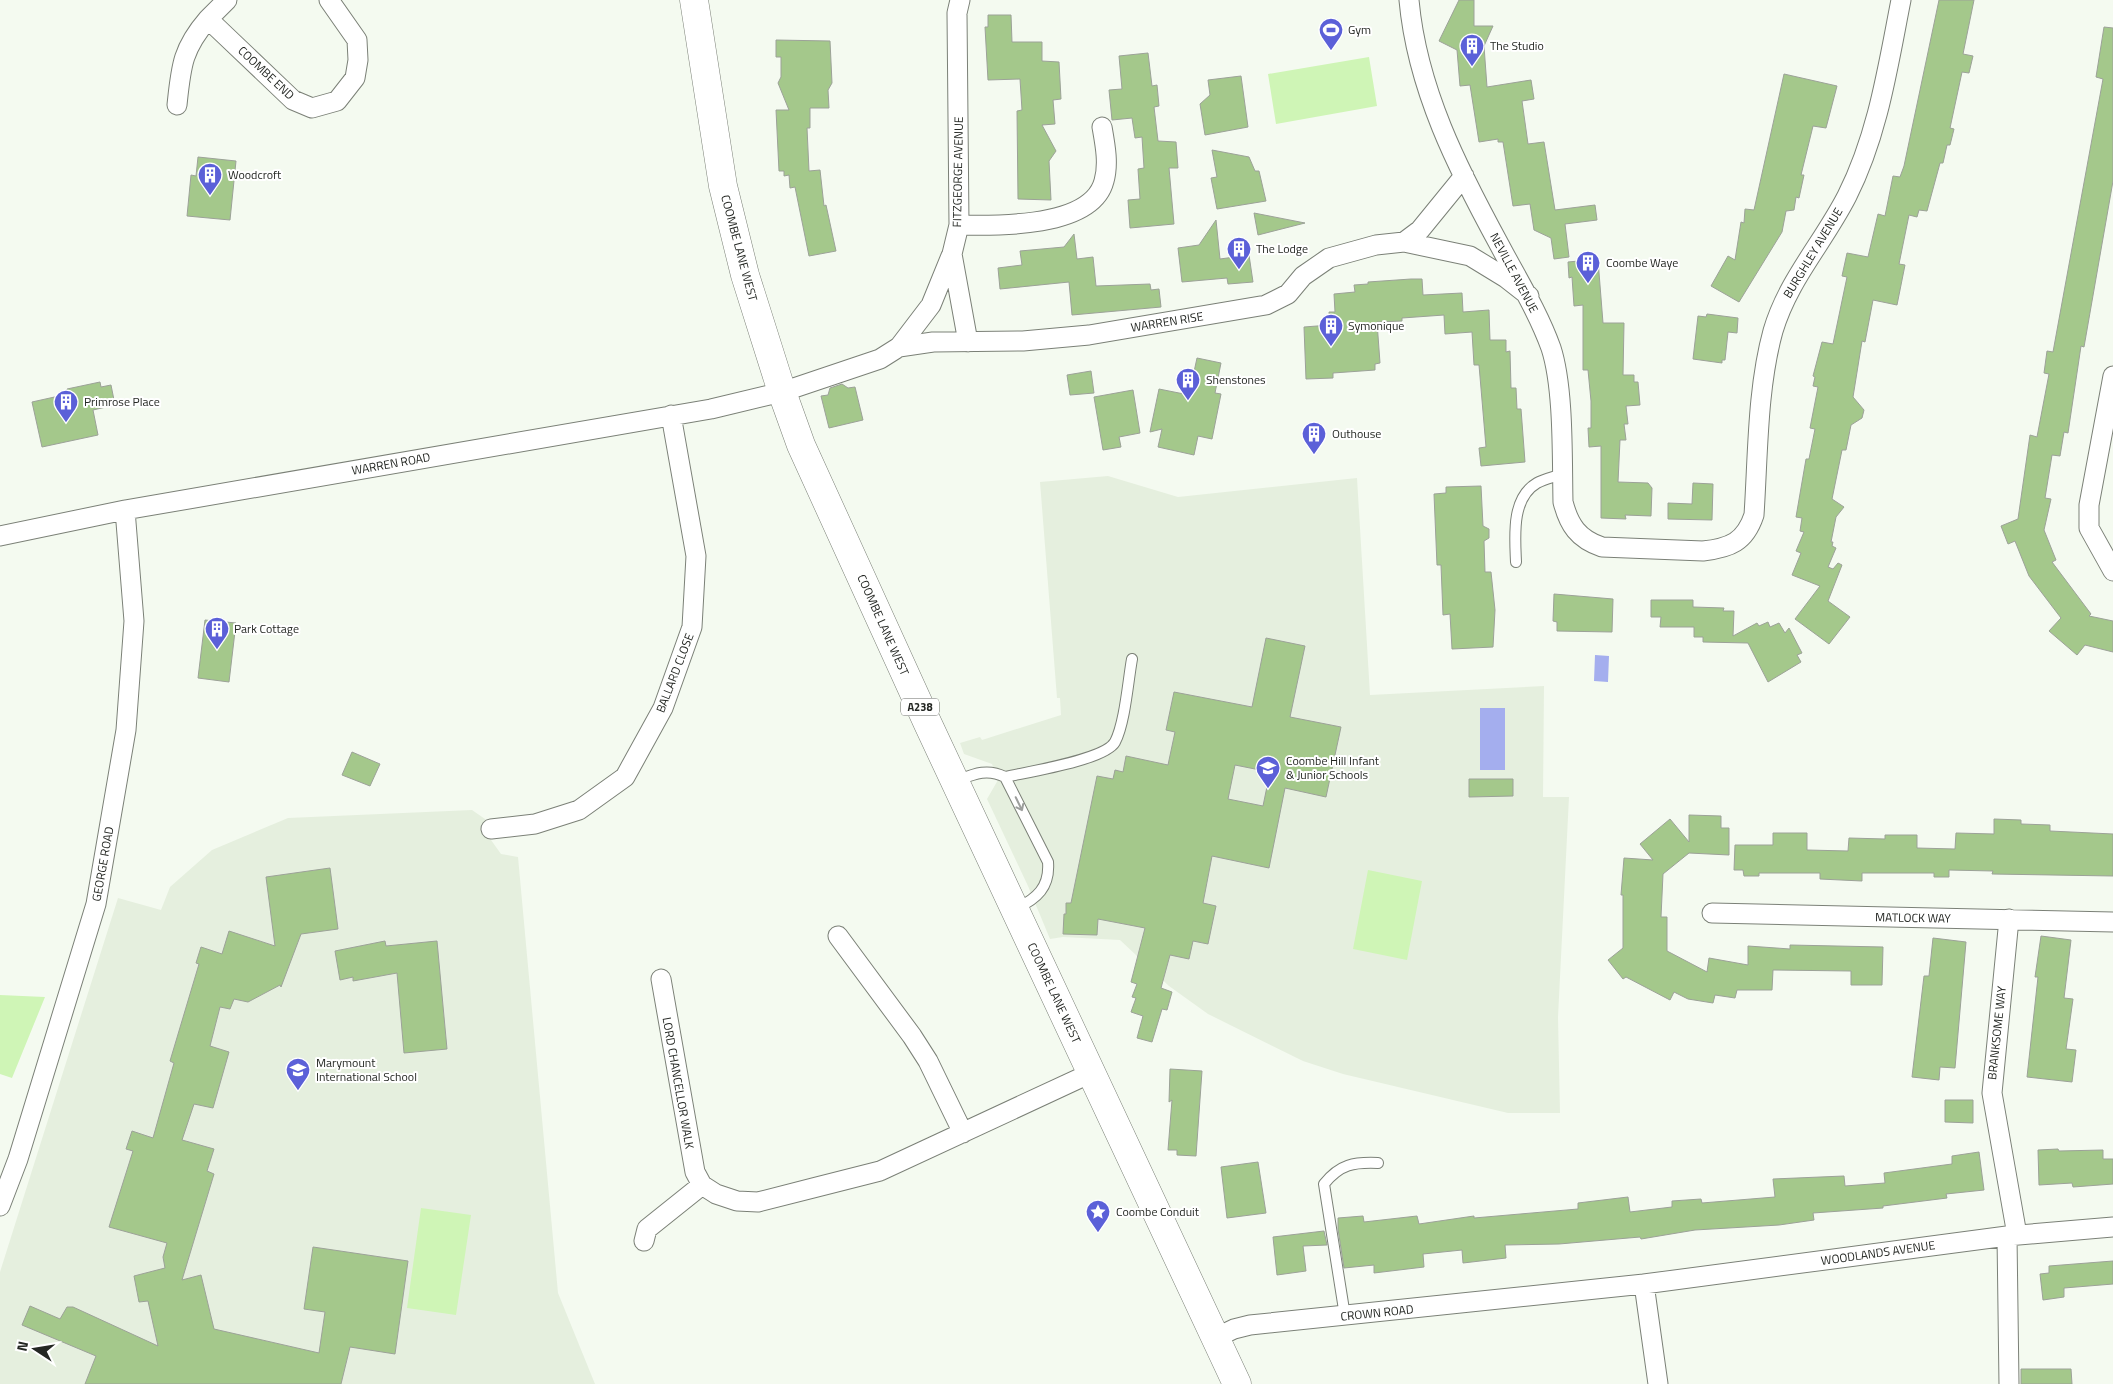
<svg xmlns="http://www.w3.org/2000/svg" width="2113" height="1384" font-family="'Titillium Web',sans-serif">
	<rect width="100%" height="100%" fill="#f4faf0"/>
	<path fill="#e5efde" d="M1108,476L1178,497L1357,478L1370,695L1544,686L1543,797H1569L1558,1017L1560,1113H1508L1343,1074L1303,1061L1208,1014L1169,986L1120,940L1063,937L1050,939L1028,886L987,799L998,780L992,764L964,754L960,743L980,737L982,740L1061,715L1060,698H1057L1040,482Z
		M472,810L485,819L491,840L501,854L518,857L558,1293L595,1384H0V1272L118,898L161,910L170,887L212,850L288,818Z"/>
	<path fill="#cff5b6" d="M1369,57L1377,106L1276,124L1268,74Z
		M1368,870L1422,881L1407,960L1353,949Z
		M0,995L45,997L12,1078L0,1074Z
		M421,1208L471,1215L456,1315L407,1308Z"/>
	<path fill="#a4aeee" d="M1595,655L1609,656L1608,682L1594,681Z
		M1480,708H1505V770H1480Z"/>
	<path fill="#a4c88b" stroke="#9ca298" fill-rule="evenodd" d="M1459,0H1474V26H1493L1484,46L1487,87L1531,80L1534,99L1522,101L1528,144L1544,142L1555,210L1595,205L1597,220L1565,224L1569,257L1554,259L1551,238L1534,230L1530,204L1513,206L1503,142H1498V139L1479,142L1470,85L1460,86L1457,50L1439,41Z
		M1939,0H1974L1963,54L1973,56L1969,73L1962,72L1950,128L1954,129L1950,145H1947L1943,163H1940L1927,211L1919,210L1917,217L1909,215L1899,264L1905,265L1897,305L1873,300L1865,342L1862,341L1853,397L1864,410L1862,418L1851,425L1846,450H1842L1832,499L1844,507L1836,517L1831,542H1833L1832,546L1836,548L1828,567L1833,569L1838,563L1842,565L1828,601L1850,617L1829,644L1795,619L1820,586L1792,575L1801,553L1796,551L1804,532L1800,531L1802,518L1796,517L1806,459H1809L1815,429L1810,428L1818,387L1813,386L1815,377L1813,376L1822,342L1833,344L1847,277L1842,276L1847,253L1868,257L1878,214L1885,216L1893,176L1900,177L1904,166Z
		M988,15H1011L1012,42H1042V61L1059,62L1061,99L1053,100L1055,124L1042,125L1056,151L1049,161L1051,200L1018,199L1017,111L1022,110L1020,79L988,80L985,27H988Z
		M2104,27L2113,28V181L2084,347L2081,346L2068,433L2064,432L2060,456L2052,455L2045,498L2051,499L2044,530L2056,560L2052,562L2091,614L2089,616L2113,621V652L2085,645L2077,655L2049,631L2061,618L2029,576L2015,541L2008,544L2001,526L2018,519L2030,435L2037,437L2049,374L2044,373L2047,351L2053,352L2103,79L2096,77Z
		M776,40L830,41L832,83L828,90L829,108H810V128H807L809,171L820,170L824,206L826,205L836,251L809,256L795,187L790,188L789,175L784,176V171H779L776,110H789L778,83L781,77V57H776Z
		M1148,53L1152,86L1157,85L1159,106L1154,107L1158,141L1176,142L1178,168H1169L1174,224L1130,228L1128,200L1140,199L1138,169L1144,168L1142,137L1135,138L1132,118L1112,120L1109,90L1122,89L1119,56Z
		M1784,74L1837,86L1826,128L1813,126L1801,175H1804L1799,198L1796,197L1794,210L1786,211L1782,232L1739,302L1711,286L1728,256L1735,260L1741,222L1744,223L1745,209L1754,210Z
		M1241,76L1248,127L1205,135L1200,104L1210,95L1208,80Z
		M1212,150L1249,157L1255,171H1259L1266,201L1217,209L1211,178L1217,177Z
		M198,157L236,161L230,220L187,216L191,175L196,176Z
		M1254,213L1305,223L1258,235Z
		M1216,220L1220,259L1249,255L1253,282L1228,284L1227,278L1182,282L1178,248L1199,245Z
		M1074,234L1077,259L1093,257L1096,286L1150,284L1151,290L1159,289L1161,307L1072,315L1069,282L1000,289L998,268L1022,265L1020,251L1064,247Z
		M1589,260H1598L1603,323H1624L1623,375H1634V382H1638L1640,405L1626,406L1628,424H1624L1626,440H1620L1618,482L1648,483L1652,488L1651,516L1625,515L1626,519L1601,518V446L1589,447L1588,428H1591V401L1588,370H1583V305L1574,306L1572,277L1569,278L1568,262Z
		M1411,279H1422L1423,295L1462,293L1463,312L1489,310L1490,340H1506V352L1510,351L1511,388H1516L1517,409H1521L1525,462L1481,466L1479,448L1486,447L1479,365H1474L1472,332L1445,334L1444,315L1402,318V321L1377,322L1380,363L1375,364V370L1333,373V378L1306,379L1304,327L1330,325L1329,312H1335L1334,294L1355,292L1354,285L1368,284V282Z
		M1707,314L1738,318L1737,333L1728,332L1725,360H1722V363L1693,359L1698,316L1706,317Z
		M1197,358L1221,363L1215,393L1221,394L1212,439L1198,436L1194,455L1158,447L1162,429L1150,432L1159,389L1189,395Z
		M1091,371L1094,393L1070,395L1067,375Z
		M100,382L101,387L111,385L115,405L93,410L98,435L42,447L32,402L68,394L67,389Z
		M842,384L848,388L855,387L863,420L829,428L821,396L828,395L830,388Z
		M1133,390L1140,433L1119,437L1121,447L1103,450L1094,397Z
		M1693,483L1713,484L1712,520L1668,519V503L1692,504Z
		M1481,486L1483,526L1489,529V538L1484,541L1485,572H1491L1495,610L1493,647L1452,649L1450,614L1443,615L1441,565H1437L1434,494L1446,493V487Z
		M1554,594L1613,599L1612,632L1557,631V622L1553,621Z
		M1651,600H1693V607L1724,608L1723,611H1734L1733,636L1757,623L1759,626L1768,622L1770,627L1779,623L1785,633L1789,628L1802,653L1797,655L1801,662L1768,682L1748,643L1703,642V637H1694V627H1660L1661,617H1651Z
		M205,620L236,623L229,682L198,678Z
		M1266,638L1305,646L1290,717L1341,727L1326,797L1285,788L1269,868L1212,856L1203,903L1216,906L1208,944L1193,941L1189,959L1170,955L1161,988L1172,992L1167,1010L1162,1009L1152,1042L1137,1038L1143,1016L1131,1012L1136,998L1132,997L1137,984L1131,982L1145,928L1098,919L1097,935L1063,934L1064,914H1066V903H1071L1097,776L1113,779L1115,770L1123,772L1126,756L1168,765L1175,732L1166,730L1174,692L1252,707ZM1235,765L1270,772L1263,806L1228,799Z
		M352,752L380,764L370,786L342,775Z
		M1469,779H1513V796L1469,797Z
		M1689,815L1721,816V828H1729V855L1689,853L1663,874L1661,917H1667V951L1707,972L1709,958L1748,965V946L1790,949V945L1883,947L1882,985H1851V971L1773,970L1772,990H1737L1735,998L1715,995L1713,1003L1688,999L1674,992L1670,1000L1626,977L1623,979L1608,960L1623,948V895H1621L1624,858L1653,860L1640,844L1670,819L1689,842Z
		M1994,819L2021,820V824L2050,825V831L2113,834V876L1992,874L1993,871L1949,870V877H1934V873H1862V881L1820,879V873H1759V876H1744L1743,870H1734L1735,845H1773V833H1807V850L1848,851L1849,838L1885,839V835H1917V848L1955,849L1956,833L1994,834Z
		M330,868L338,929L301,934L281,987L280,985L248,1002L234,999L230,1009L220,1007L210,1046L229,1052L213,1108L194,1104L182,1140L214,1149L207,1171L214,1174L182,1280L201,1275L214,1329L319,1353L325,1312L304,1309L313,1247L408,1261L395,1354L350,1347L341,1384H85L96,1356L22,1325L30,1306L60,1319L67,1307H73L158,1346L148,1301L139,1302L134,1276L165,1268L163,1257L167,1243L109,1227L133,1151L126,1149L132,1131L153,1138L174,1063L170,1061L199,964L196,963L201,947L222,954L229,931L275,946L266,877Z
		M2041,936L2071,940L2064,998L2073,999L2066,1049L2076,1050L2072,1082L2027,1077L2038,977H2035Z
		M1933,938L1966,942L1955,1068L1940,1067L1939,1080L1912,1077L1924,976H1929Z
		M385,941L386,946L437,941L447,1049L404,1053L397,973L353,981V977L340,980L335,951Z
		M1170,1069L1202,1071L1196,1156L1177,1155V1150H1168L1172,1100L1169,1102Z
		M1945,1100H1973V1123L1945,1122Z
		M2058,1149L2059,1151L2103,1150V1159H2113V1184L2073,1187L2072,1183L2039,1185L2038,1150Z
		M1979,1152L1984,1190L1946,1194L1947,1198L1883,1206V1208L1813,1213L1814,1220L1779,1225L1695,1230L1641,1239L1640,1237L1559,1244L1505,1245L1506,1258L1463,1263L1462,1250L1423,1254L1424,1267L1374,1273V1265L1344,1268L1338,1229V1218L1363,1216L1364,1222L1417,1216L1419,1224L1474,1216V1218L1578,1209V1203L1628,1197L1630,1212L1672,1207V1201L1701,1199L1702,1203L1775,1197L1773,1179L1844,1176L1845,1186L1885,1183L1884,1173L1952,1164V1156Z
		M1258,1162L1266,1213L1227,1218L1221,1167Z
		M1324,1231L1327,1245L1303,1246L1306,1271L1277,1275L1273,1237Z
		M2113,1261V1284L2064,1288V1297L2043,1300L2040,1274L2049,1273V1266Z
		M2021,1369H2071L2072,1384H2021Z"/>
	<g fill="none" stroke-linecap="round" stroke-linejoin="round">
		<defs>
			<path id="lane" d="M1516,562C1515,537 1511,498 1537,483C1544,479 1554,477 1562,474
				M1005,777C1027,772 1105,760 1115,742C1125,723 1128,681 1132,659
				M956,781C974,774 987,768 1005,777L1048,862C1050,887 1037,899 1015,909
				M1345,1316L1324,1184C1340,1164 1354,1162 1378,1163"/>
			<path id="street" d="M227,0L208,19L293,100L312,108L337,101L355,78L358,60L357,40L329,0
				M960,0L957,13L959,225L952,254L968,342
				M1409,0C1417,89 1458,169 1500,246C1518,280 1538,312 1551,348C1564,388 1562,458 1563,502C1569,525 1578,539 1602,547L1703,551C1730,548 1745,542 1754,515C1758,456 1757,389 1773,331C1788,280 1823,243 1847,196C1878,135 1888,66 1901,0
				M177,105C181,67 182,49 208,19
				M959,225C997,226 1092,228 1104,181C1109,164 1105,144 1102,127
				M1404,242L1420,230L1464,176
				M899,347L931,305L951,256
				M2113,376L2089,505V528L2113,571
				M0,536L125,510L711,409L782,392L880,359L899,347L933,342L1023,341L1089,335L1266,305L1288,294L1303,276L1329,258L1376,245L1404,242L1470,256L1506,278L1529,296
				M491,829L535,824L579,810L625,777L663,708L692,627L696,556L671,415
				M1712,913L2113,922
				M2009,919L1992,1093L2017,1235
				M838,936L912,1036L928,1061L963,1133
				M661,979L695,1172L702,1185L716,1194L737,1201L758,1202L813,1188L880,1171L1091,1073
				M0,1206L18,1159L96,904L126,730L134,621L125,510
				M2007,1236L2009,1384
				M644,1241L647,1229L702,1185
				M1644,1284L1658,1384
				M1215,1338L1234,1329L1250,1325L1644,1284L2007,1236L2113,1227"/>
			<path id="primary" d="M694,0L723,186L745,275L782,392L801,445L928,724L1237,1384"/>
		</defs>
		<use href="#lane" stroke="#7b8077" stroke-width="12"/>
		<use href="#street" stroke="#7b8077" stroke-width="21"/>
		<use href="#primary" stroke="#7b8077" stroke-width="29"/>
		<use href="#lane" stroke="#fff" stroke-width="10"/>
		<use href="#street" stroke="#fff" stroke-width="19"/>
		<use href="#primary" stroke="#fff" stroke-width="28"/>
	</g>
	<defs><path id="oneway-shaft" d="M-6 0H5M1.5-3L5.5 0L1.5 3" fill="none" stroke-width="1.6" stroke-linecap="round" stroke-linejoin="round" transform="scale(1.25)"/></defs>
	<use stroke="#9c9e9c" href="#oneway-shaft" transform="translate(1019 804) rotate(64)"/>
	<defs>
		<symbol id="stadium-pin" viewBox="-11 -11 22 30"><path d="M0 17L-7.5 6A9.5 9.5 0 1 1 7.5 6Z" fill="#5b60d8" stroke="#fff"/><path d="M0-5a6.5 5 0 1 0 0 10a6.5 5 0 1 0 0-10ZM-3.5-1.8h7v3.6h-7Z" fill="#fff"/></symbol>
		<symbol id="building-pin" viewBox="-11 -11 22 30"><path d="M0 17L-7.5 6A9.5 9.5 0 1 1 7.5 6Z" fill="#5b60d8" stroke="#fff"/><path d="M-4-6H4V6H1V3H-1V6H-4ZM-2.5-4.3h1.7v1.8h-1.7ZM.8-4.3h1.7v1.8H.8ZM-2.5-1h1.7V.8h-1.7ZM.8-1h1.7V.8H.8Z" fill="#fff"/></symbol>
		<symbol id="school-pin" viewBox="-11 -11 22 30"><path d="M0 17L-7.5 6A9.5 9.5 0 1 1 7.5 6Z" fill="#5b60d8" stroke="#fff"/><path d="M0-5L7-2L0 1L-7-2ZM-4 1L0 2.5L4 1V4Q0 6-4 4Z" fill="#fff"/></symbol>
		<symbol id="sight-pin" viewBox="-11 -11 22 30"><path d="M0 17L-7.5 6A9.5 9.5 0 1 1 7.5 6Z" fill="#5b60d8" stroke="#fff"/><path d="M0-6L1.8-2.2L6-1.7L2.9 1.2L3.7 5.4L0 3.3L-3.7 5.4L-2.9 1.2L-6-1.7L-1.8-2.2Z" fill="#fff"/></symbol>
	</defs>
	<g fill-rule="evenodd">
		<use href="#stadium-pin" x="1317" y="16" width="28" height="38"/>
		<use href="#building-pin" x="1458" y="32" width="28" height="38"/>
		<use href="#building-pin" x="196" y="161" width="28" height="38"/>
		<use href="#building-pin" x="1225" y="235" width="28" height="38"/>
		<use href="#building-pin" x="1574" y="249" width="28" height="38"/>
		<use href="#building-pin" x="1317" y="312" width="28" height="38"/>
		<use href="#building-pin" x="1174" y="366" width="28" height="38"/>
		<use href="#building-pin" x="52" y="388" width="28" height="38"/>
		<use href="#building-pin" x="1300" y="420" width="28" height="38"/>
		<use href="#building-pin" x="203" y="615" width="28" height="38"/>
		<use href="#school-pin" x="1254" y="754" width="28" height="38"/>
		<use href="#school-pin" x="284" y="1056" width="28" height="38"/>
		<use href="#sight-pin" x="1084" y="1198" width="28" height="38"/>
	</g>
	<g text-anchor="middle" stroke-width="4" stroke-linejoin="round" paint-order="stroke">
		<rect fill="#fff" stroke="#666865" stroke-width="1" x="901" y="698.5" width="38" height="17" rx="4"/>
		<g font-size="11" font-weight="bold" fill="#242723">
			<text x="920" y="711">A238</text>
		</g>
		<g font-size="12" fill="#242723" stroke="#fff" text-anchor="start">
			<text x="1348" y="34">Gym</text>
			<text x="1490" y="50">The Studio</text>
			<text x="228" y="179">Woodcroft</text>
			<text x="1256" y="253">The Lodge</text>
			<text x="1606" y="267">Coombe Waye</text>
			<text x="1348" y="330">Symonique</text>
			<text x="1206" y="384">Shenstones</text>
			<text x="84" y="406">Primrose Place</text>
			<text x="1332" y="438">Outhouse</text>
			<text x="234" y="633">Park Cottage</text>
			<text x="1286" y="765">Coombe Hill Infant<tspan x="1286" dy="14">&amp; Junior Schools</tspan></text>
			<text x="316" y="1067">Marymount<tspan x="316" dy="14">International School</tspan></text>
			<text x="1116" y="1216">Coombe Conduit</text>
		</g>
		<g font-size="12" fill="#242723" stroke="#fff">
			<text transform="translate(266 73) rotate(43)" y="4">COOMBE END</text>
			<text transform="translate(958 172) rotate(-89)" y="4">FITZGEORGE AVENUE</text>
			<text transform="translate(739 248) rotate(75)" y="4">COOMBE LANE WEST</text>
			<text transform="translate(1813 253) rotate(-59)" y="4">BURGHLEY AVENUE</text>
			<text transform="translate(1514 273) rotate(62)" y="4">NEVILLE AVENUE</text>
			<text transform="translate(1167 322) rotate(-9)" y="4">WARREN RISE</text>
			<text transform="translate(391 464) rotate(-10)" y="4">WARREN ROAD</text>
			<text transform="translate(883 625) rotate(66)" y="4">COOMBE LANE WEST</text>
			<text transform="translate(675 673) rotate(-69)" y="4">BALLARD CLOSE</text>
			<text transform="translate(103 864) rotate(-80)" y="4">GEORGE ROAD</text>
			<text transform="translate(1913 918) rotate(1)" y="4">MATLOCK WAY</text>
			<text transform="translate(1054 993) rotate(65)" y="4">COOMBE LANE WEST</text>
			<text transform="translate(1997 1033) rotate(-84)" y="4">BRANKSOME WAY</text>
			<text transform="translate(678 1083) rotate(80)" y="4">LORD CHANCELLOR WALK</text>
			<text transform="translate(1878 1253) rotate(-8)" y="4">WOODLANDS AVENUE</text>
			<text transform="translate(1377 1313) rotate(-6)" y="4">CROWN ROAD</text>
		</g>
	</g>
	<g transform="translate(35 1349) rotate(282)" stroke="#ffffff" stroke-width="4" paint-order="stroke">
	<path d="M0-4L9 19L0 12L-9 19Z" fill="#242723"/>
	<text y="-8" font-size="14" font-weight="bold" text-anchor="middle" fill="#242723">N</text>
	</g>
</svg>
